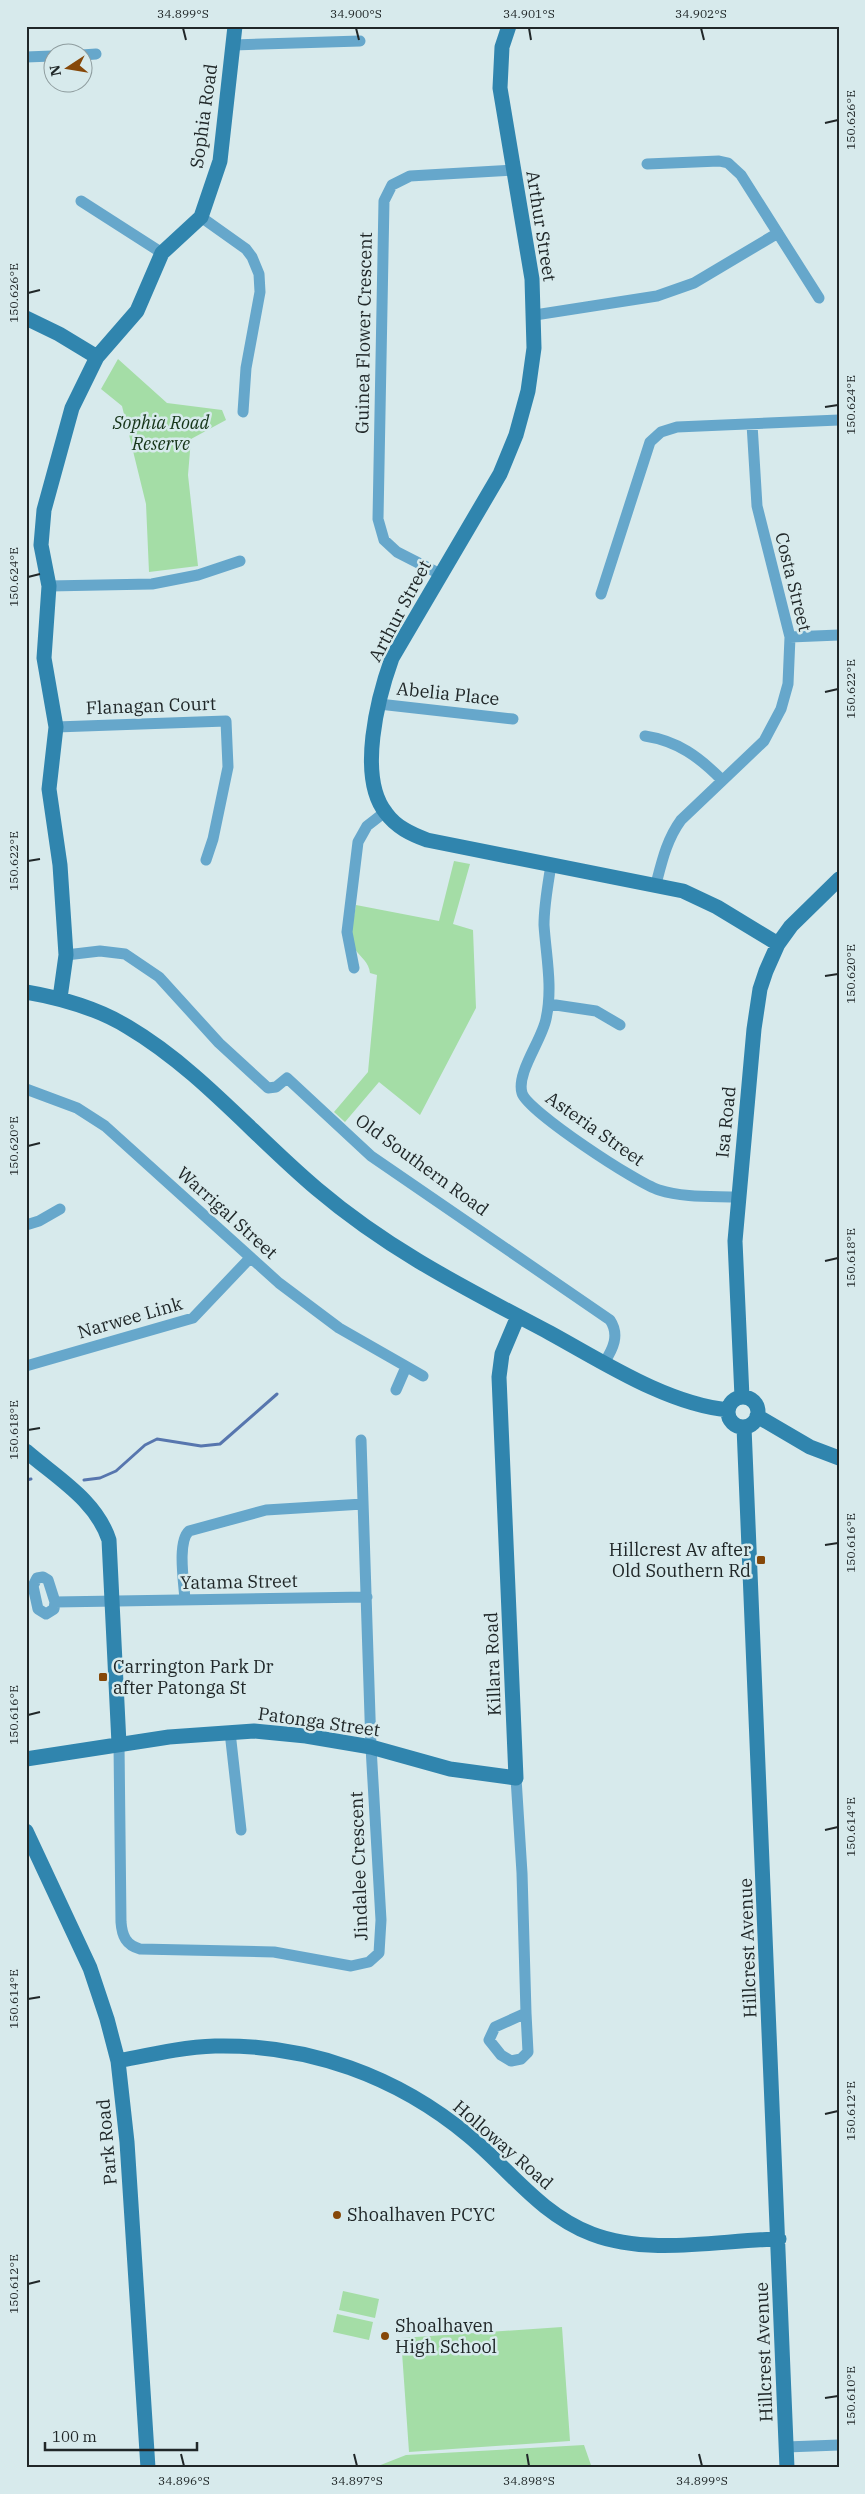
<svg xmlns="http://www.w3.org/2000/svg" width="865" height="2494" font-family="'IBM Plex Serif',serif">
	<rect width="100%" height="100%" fill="#d7eaec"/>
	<path fill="#a4dda6" d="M118,359L167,403L222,410L226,420L191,439L188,475L198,566L149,572L146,504L122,406L101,389Z
		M454,861L470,864L453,924L473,930L476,1008L420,1115L379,1082L345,1122L334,1112L368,1072L377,975L370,973C369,962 361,958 355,949C348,937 354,919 356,905L439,921Z
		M343,2291L379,2299L375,2318L339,2310Z
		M337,2314L373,2322L369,2340L333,2332Z
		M562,2327L570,2441L409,2452L401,2338Z
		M584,2445L592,2468H373L406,2455Z"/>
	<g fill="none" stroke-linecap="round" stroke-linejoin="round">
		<path stroke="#5776ae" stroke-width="3" d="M26,1480L31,1479
			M84,1480L100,1478L116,1471L145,1445L157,1439L201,1446L220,1444L277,1394"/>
		<path stroke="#66a7cb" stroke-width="11" d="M233,45L360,41
			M82,55L96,54
			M26,57L52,56
			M647,164L719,161L728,163L741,175L819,298
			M81,201L162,253
			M201,217L246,249L252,257L259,274L260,292L246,368L243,412
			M535,315L657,296L694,283L778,233
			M440,574L397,552L384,540L378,519L384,201L392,185L410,176L513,170
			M49,586L152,584L198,575L240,561
			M601,594L650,442L661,432L677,427L839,420
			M790,637L839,635
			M379,704L513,719
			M56,727L226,721L228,767L213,839L206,860
			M645,736C678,741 699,757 722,780
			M551,865C548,884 544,905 544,925C546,956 553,987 546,1019C542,1040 516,1073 522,1093C527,1111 638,1184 659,1190C684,1198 712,1196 738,1197
			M656,884C662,861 667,839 681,820L764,741L781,709L788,684L790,637L757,506L752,424
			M66,955L100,951L125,954L159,977L219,1043L268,1088L276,1087L287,1078L371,1156L610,1320C620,1335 613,1349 604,1363
			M354,968L347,932L358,842L367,826L385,812
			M549,1004L596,1011L620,1025
			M26,1089L77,1108L105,1126L279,1283L339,1328L423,1376
			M26,1225L39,1221L60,1209
			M26,1366L193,1318L250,1258
			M396,1390L406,1367
			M185,1600C184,1583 177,1542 189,1531L266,1510L363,1504
			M55,1602L48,1580L43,1577L37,1578L33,1586L38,1609L46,1614L54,1609L55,1602L367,1597
			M230,1732L241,1830
			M119,1744L121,1922C122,1936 126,1945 140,1949L274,1952L351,1966L369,1962L379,1953L381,1920L371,1747L361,1440
			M516,1778L522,1873L526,2013L495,2027L489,2040L501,2055L511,2061L521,2059L528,2052L526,2013
			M786,2447L839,2445"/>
		<path stroke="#3085ae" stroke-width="15" d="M509,26L502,47L500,88L532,279L534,348L528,391L516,435L500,474L392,658C378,697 357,777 386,813C396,827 411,834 427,840L683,891L717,907L778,944
			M26,318L59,334L97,357
			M26,992C61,998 97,1008 128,1027C199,1069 254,1136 317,1189C390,1251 467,1289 550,1333C603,1362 667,1404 728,1410
			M60,998L66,955L60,865L49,789L56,727L44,658L49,586L41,545L44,510L72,408L97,357L137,311L162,253L201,217L220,161L235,26
			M742,1397L735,1241L754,1029L760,989L766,971L778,944L791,926L839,879
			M728 1412a15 15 0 1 1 30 0a15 15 0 1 1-30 0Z
			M757,1416L810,1447L839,1458
			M744,1427L787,2468
			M26,1451C57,1478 96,1500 109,1540L119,1744
			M26,1759L169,1737L254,1731L306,1736L371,1747L450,1769L516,1778L499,1377L502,1354L518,1316
			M26,1831L90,1968L107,2019L118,2061L127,2142L148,2468
			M118,2061C149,2055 182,2047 215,2046C308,2044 397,2076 469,2136C510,2170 540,2214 592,2234C649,2256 720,2240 779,2239"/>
	</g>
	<path fill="none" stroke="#202728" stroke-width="2" d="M183,28L186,40M356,28L359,40M529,28L531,40M701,28L704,40M825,123L838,120M28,293L40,290M825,407L838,405M28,577L40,574M825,692L838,689M28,861L40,859M825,976L838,974M28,1146L40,1143M825,1261L838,1258M28,1430L40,1428M825,1545L838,1543M28,1715L40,1712M825,1830L838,1827M28,1999L40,1997M825,2114L838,2111M28,2284L40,2281M825,2398L838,2396M181,2454L184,2466M354,2454L357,2466M527,2454L529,2466M699,2454L702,2466"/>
	<g fill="#864809" stroke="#d7eaec" stroke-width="2">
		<rect x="756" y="1555" width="10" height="10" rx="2.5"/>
		<rect x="98" y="1672" width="10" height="10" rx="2.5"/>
		<circle cx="337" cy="2215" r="5"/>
		<circle cx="385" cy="2336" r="5"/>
	</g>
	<g text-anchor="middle" stroke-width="5" stroke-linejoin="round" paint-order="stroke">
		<g font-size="18" fill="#202728" stroke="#d7eaec">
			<text transform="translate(204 116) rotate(-82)" y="6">Sophia Road</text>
			<text transform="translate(541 226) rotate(81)" y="6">Arthur Street</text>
			<text transform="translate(364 333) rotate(-89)" y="6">Guinea Flower Crescent</text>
			<text transform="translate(793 582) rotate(76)" y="6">Costa Street</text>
			<text transform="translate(400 611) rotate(-62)" y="6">Arthur Street</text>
			<text transform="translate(448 694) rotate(6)" y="6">Abelia Place</text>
			<text transform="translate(151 706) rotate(-2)" y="6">Flanagan Court</text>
			<text transform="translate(726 1122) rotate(-84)" y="6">Isa Road</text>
			<text transform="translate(595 1129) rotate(35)" y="6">Asteria Street</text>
			<text transform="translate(422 1165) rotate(36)" y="6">Old Southern Road</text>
			<text transform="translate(227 1213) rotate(42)" y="6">Warrigal Street</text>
			<text transform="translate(130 1318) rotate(-16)" y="6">Narwee Link</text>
			<text transform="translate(239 1582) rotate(-1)" y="6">Yatama Street</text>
			<text transform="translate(493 1664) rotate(-92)" y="6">Killara Road</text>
			<text transform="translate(319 1722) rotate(8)" y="6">Patonga Street</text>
			<text transform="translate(359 1866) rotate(-92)" y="6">Jindalee Crescent</text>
			<text transform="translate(748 1948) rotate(-92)" y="6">Hillcrest Avenue</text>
			<text transform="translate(107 2142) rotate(-95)" y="6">Park Road</text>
			<text transform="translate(503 2145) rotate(41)" y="6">Holloway Road</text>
			<text transform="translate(764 2352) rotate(-92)" y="6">Hillcrest Avenue</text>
		</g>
		<g font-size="18" font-style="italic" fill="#153418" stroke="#d7eaec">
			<text x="161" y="429">Sophia Road<tspan x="161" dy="21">Reserve</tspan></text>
		</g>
		<g font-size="18" fill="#202728" stroke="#d7eaec" text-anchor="start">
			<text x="751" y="1556" text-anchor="end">Hillcrest Av after<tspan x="751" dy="21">Old Southern Rd</tspan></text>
			<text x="113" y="1673">Carrington Park Dr<tspan x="113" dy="21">after Patonga St</tspan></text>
			<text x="347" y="2221">Shoalhaven PCYC</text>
			<text x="395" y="2332">Shoalhaven<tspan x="395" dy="21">High School</tspan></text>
		</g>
	</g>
	<rect width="865" height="2494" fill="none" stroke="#d7eaec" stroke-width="55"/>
	<g transform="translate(68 68) rotate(258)"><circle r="24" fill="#d7eaec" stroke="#8e9c9e"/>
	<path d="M0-4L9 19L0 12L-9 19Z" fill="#864809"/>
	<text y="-8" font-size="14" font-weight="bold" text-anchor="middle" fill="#202728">N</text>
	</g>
	<path d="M45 2442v8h152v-8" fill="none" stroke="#202728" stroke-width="2.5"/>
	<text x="52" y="2442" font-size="15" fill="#202728" stroke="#d7eaec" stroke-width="4" paint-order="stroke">100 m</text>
	<rect x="28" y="28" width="810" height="2438" fill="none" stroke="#202728" stroke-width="2"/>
	<g font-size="12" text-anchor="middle" fill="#202728">
		<text x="183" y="18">34.899°S</text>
		<text x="356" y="18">34.900°S</text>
		<text x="529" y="18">34.901°S</text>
		<text x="701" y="18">34.902°S</text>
		<text transform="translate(851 120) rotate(-90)" y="4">150.626°E</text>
		<text transform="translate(14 293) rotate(-90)" y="4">150.626°E</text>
		<text transform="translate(851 405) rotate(-90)" y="4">150.624°E</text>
		<text transform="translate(14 577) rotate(-90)" y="4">150.624°E</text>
		<text transform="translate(851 689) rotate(-90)" y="4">150.622°E</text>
		<text transform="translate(14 861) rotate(-90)" y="4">150.622°E</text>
		<text transform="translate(851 974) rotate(-90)" y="4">150.620°E</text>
		<text transform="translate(14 1146) rotate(-90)" y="4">150.620°E</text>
		<text transform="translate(851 1258) rotate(-90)" y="4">150.618°E</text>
		<text transform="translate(14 1430) rotate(-90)" y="4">150.618°E</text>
		<text transform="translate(851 1543) rotate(-90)" y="4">150.616°E</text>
		<text transform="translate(14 1715) rotate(-90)" y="4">150.616°E</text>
		<text transform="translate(851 1827) rotate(-90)" y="4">150.614°E</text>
		<text transform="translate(14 1999) rotate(-90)" y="4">150.614°E</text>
		<text transform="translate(851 2111) rotate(-90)" y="4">150.612°E</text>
		<text transform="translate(14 2284) rotate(-90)" y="4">150.612°E</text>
		<text transform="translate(851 2396) rotate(-90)" y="4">150.610°E</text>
		<text x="184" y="2485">34.896°S</text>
		<text x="357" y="2485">34.897°S</text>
		<text x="529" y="2485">34.898°S</text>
		<text x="702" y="2485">34.899°S</text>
	</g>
</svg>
